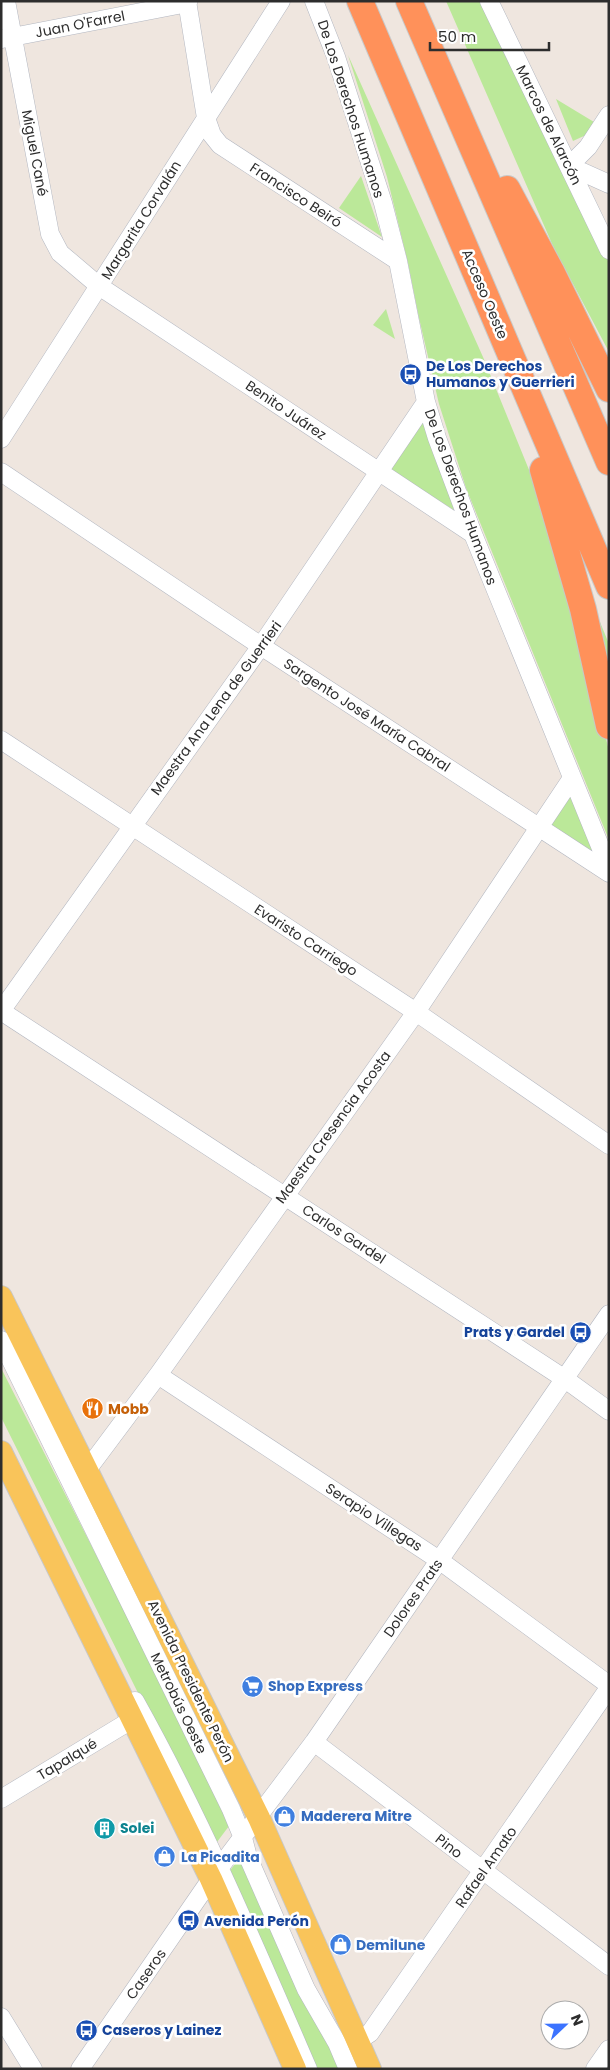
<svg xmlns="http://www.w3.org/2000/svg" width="610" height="2070" font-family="Poppins,sans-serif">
	<rect width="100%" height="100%" fill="#efe6df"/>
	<path fill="#bbe899" d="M446,1H483L609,263V352L553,246Z
		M348,55L483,357L547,514L567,577L609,751V840L466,488L439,404L419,318L408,263L387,177Z
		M556,99L594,122L586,135L573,141Z
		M361,176L382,237L339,208Z
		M386,309L395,339L373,325Z
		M422,410L454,510L386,468Z
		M600,622L609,644V685L597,623Z
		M570,788L600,861L547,826Z
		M1,1368L232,1822L214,1846L1,1417Z
		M242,1855L343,2069H312L228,1873Z"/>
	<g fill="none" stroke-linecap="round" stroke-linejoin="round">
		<defs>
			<path id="minor" d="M6,1L50,234L60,253L99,286L473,534
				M187,1L206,118L212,135L220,145L398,261
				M314,1L336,57L383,203L398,261L426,402L437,438L473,534L609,868
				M489,1L609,250
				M2,39L188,3
				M609,115L588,147L569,166L609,184
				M1,439L281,1
				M1,472L261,646L609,873
				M1,740L416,1012L609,1145
				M1,1011L261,646L426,402
				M1,1011L565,1379L609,1411
				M1,1340L231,1809L243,1838L248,1857L306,1989L337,2043L348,2069
				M158,1375L439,1560L609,1685
				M87,1470L158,1375L416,1012L572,778
				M135,1701C201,1819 254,1944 308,2069
				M314,1742L609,1966
				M1,1799L133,1719
				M1,2017L33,2069
				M358,2041L370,2033L609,1688
				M80,2069L211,1879L314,1742L609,1314
				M595,2069L609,2049"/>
			<path id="major" d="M1,1297L259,1818L370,2069
				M1,1452L211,1879L295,2069"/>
			<path id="highway" d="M360,1L609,586
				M409,1L609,462
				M507,189L552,273L609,389
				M543,470L583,609L609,726"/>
		</defs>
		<use href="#minor" stroke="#b3b7c1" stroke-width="19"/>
		<use href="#major" stroke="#c8c8c8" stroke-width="24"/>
		<use href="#highway" stroke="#c8c8c8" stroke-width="28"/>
		<use href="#minor" stroke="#fff" stroke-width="18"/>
		<use href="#major" stroke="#f9c45a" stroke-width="22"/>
		<use href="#highway" stroke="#ff915a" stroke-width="26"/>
	</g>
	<defs>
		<symbol id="bus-disc" viewBox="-11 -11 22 22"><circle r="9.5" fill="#1a4fb4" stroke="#fff"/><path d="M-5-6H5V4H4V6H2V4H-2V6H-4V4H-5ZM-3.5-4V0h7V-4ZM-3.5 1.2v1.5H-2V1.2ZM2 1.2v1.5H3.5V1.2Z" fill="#fff"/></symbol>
		<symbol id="restaurant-disc" viewBox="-11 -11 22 22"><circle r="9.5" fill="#e8710a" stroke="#fff"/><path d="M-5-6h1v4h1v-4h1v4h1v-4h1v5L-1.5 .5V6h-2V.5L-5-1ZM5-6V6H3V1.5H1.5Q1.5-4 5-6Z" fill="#fff"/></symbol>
		<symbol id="supermarket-disc" viewBox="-11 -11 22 22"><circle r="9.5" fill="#3f7fe0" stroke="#fff"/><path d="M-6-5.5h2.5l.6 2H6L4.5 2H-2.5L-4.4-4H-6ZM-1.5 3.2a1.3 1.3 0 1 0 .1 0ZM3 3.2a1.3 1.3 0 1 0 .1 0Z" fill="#fff"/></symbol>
		<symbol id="shop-disc" viewBox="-11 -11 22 22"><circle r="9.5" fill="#3f7fe0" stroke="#fff"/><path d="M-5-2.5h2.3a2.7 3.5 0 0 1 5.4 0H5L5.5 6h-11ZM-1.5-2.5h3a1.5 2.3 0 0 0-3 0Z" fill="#fff"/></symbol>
		<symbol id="building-disc" viewBox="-11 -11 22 22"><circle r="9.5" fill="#0f9aa8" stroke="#fff"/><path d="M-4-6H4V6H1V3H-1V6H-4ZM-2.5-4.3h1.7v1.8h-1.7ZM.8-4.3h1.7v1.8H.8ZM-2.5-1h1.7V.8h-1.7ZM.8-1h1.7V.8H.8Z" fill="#fff"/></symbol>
	</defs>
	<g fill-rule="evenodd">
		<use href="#bus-disc" x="398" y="362" width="25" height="25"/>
		<use href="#bus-disc" x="568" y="1320" width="25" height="25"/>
		<use href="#restaurant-disc" x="80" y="1396" width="25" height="25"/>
		<use href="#supermarket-disc" x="240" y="1674" width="25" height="25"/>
		<use href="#shop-disc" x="272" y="1804" width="25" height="25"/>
		<use href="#building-disc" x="92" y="1816" width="25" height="25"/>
		<use href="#shop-disc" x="152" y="1844" width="25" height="25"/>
		<use href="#bus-disc" x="176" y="1908" width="25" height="25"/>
		<use href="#shop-disc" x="328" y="1932" width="25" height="25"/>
		<use href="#bus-disc" x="74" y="2018" width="25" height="25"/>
	</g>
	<g text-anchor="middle" stroke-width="5" stroke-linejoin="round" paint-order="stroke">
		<g font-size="14" fill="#2d2d2d" stroke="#fff">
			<text transform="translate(80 24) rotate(-11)" y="5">Juan O'Farrel</text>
			<text transform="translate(351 109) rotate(72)" y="5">De Los Derechos Humanos</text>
			<text transform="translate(549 125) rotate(64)" y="5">Marcos de Alarcón</text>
			<text transform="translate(35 153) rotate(79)" y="5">Miguel Cané</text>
			<text transform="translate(296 195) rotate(33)" y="5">Francisco Beiró</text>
			<text transform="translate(141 220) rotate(-58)" y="5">Margarita Corvalán</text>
			<text transform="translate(485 294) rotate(67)" y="5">Acceso Oeste</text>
			<text transform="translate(286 410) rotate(34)" y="5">Benito Juárez</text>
			<text transform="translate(461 497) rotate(70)" y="5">De Los Derechos Humanos</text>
			<text transform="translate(216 708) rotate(-54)" y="5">Maestra Ana Lena de Guerrieri</text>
			<text transform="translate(367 715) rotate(33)" y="5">Sargento José María Cabral</text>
			<text transform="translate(306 940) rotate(33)" y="5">Evaristo Carriego</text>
			<text transform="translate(333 1127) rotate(-54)" y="5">Maestra Cresencia Acosta</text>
			<text transform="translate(344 1234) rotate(33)" y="5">Carlos Gardel</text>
			<text transform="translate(374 1517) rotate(33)" y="5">Serapio Villegas</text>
			<text transform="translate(413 1598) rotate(-55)" y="5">Dolores Prats</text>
			<text transform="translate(191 1681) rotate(64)" y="5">Avenida Presidente Perón</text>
			<text transform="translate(179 1703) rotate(64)" y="5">Metrobús Oeste</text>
			<text transform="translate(67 1759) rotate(-31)" y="5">Tapalqué</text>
			<text transform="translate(449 1846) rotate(38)" y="5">Pino</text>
			<text transform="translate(486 1867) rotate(-55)" y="5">Rafael Amato</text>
			<text transform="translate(146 1974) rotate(-55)" y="5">Caseros</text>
		</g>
		<g font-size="14" font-weight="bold" fill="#164399" stroke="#fff" text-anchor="start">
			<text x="426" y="371">De Los Derechos<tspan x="426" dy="16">Humanos y Guerrieri</tspan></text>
			<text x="565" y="1337" text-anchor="end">Prats y Gardel</text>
			<text x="204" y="1926">Avenida Perón</text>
			<text x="102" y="2035">Caseros y Lainez</text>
		</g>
		<g font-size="14" font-weight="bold" fill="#c56008" stroke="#fff" text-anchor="start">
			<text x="108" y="1414">Mobb</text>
		</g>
		<g font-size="14" font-weight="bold" fill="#366cbe" stroke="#fff" text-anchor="start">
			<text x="268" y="1691">Shop Express</text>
			<text x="301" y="1821">Maderera Mitre</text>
			<text x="181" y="1862">La Picadita</text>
			<text x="356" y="1950">Demilune</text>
		</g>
		<g font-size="14" font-weight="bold" fill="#0d838f" stroke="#fff" text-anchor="start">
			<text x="120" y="1833">Solei</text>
		</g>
	</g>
	<rect width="610" height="2070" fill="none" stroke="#2d2d2d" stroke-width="5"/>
	<g transform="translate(565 2025) rotate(68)"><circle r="24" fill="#ffffff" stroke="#ababab"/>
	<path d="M0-4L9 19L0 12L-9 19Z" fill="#3c73ff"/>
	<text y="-8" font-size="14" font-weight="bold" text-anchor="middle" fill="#2d2d2d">N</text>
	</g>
	<path d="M430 42v8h119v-8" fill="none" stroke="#2d2d2d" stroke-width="2.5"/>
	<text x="438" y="42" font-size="15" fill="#2d2d2d" stroke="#ffffff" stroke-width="4" paint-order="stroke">50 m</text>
</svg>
